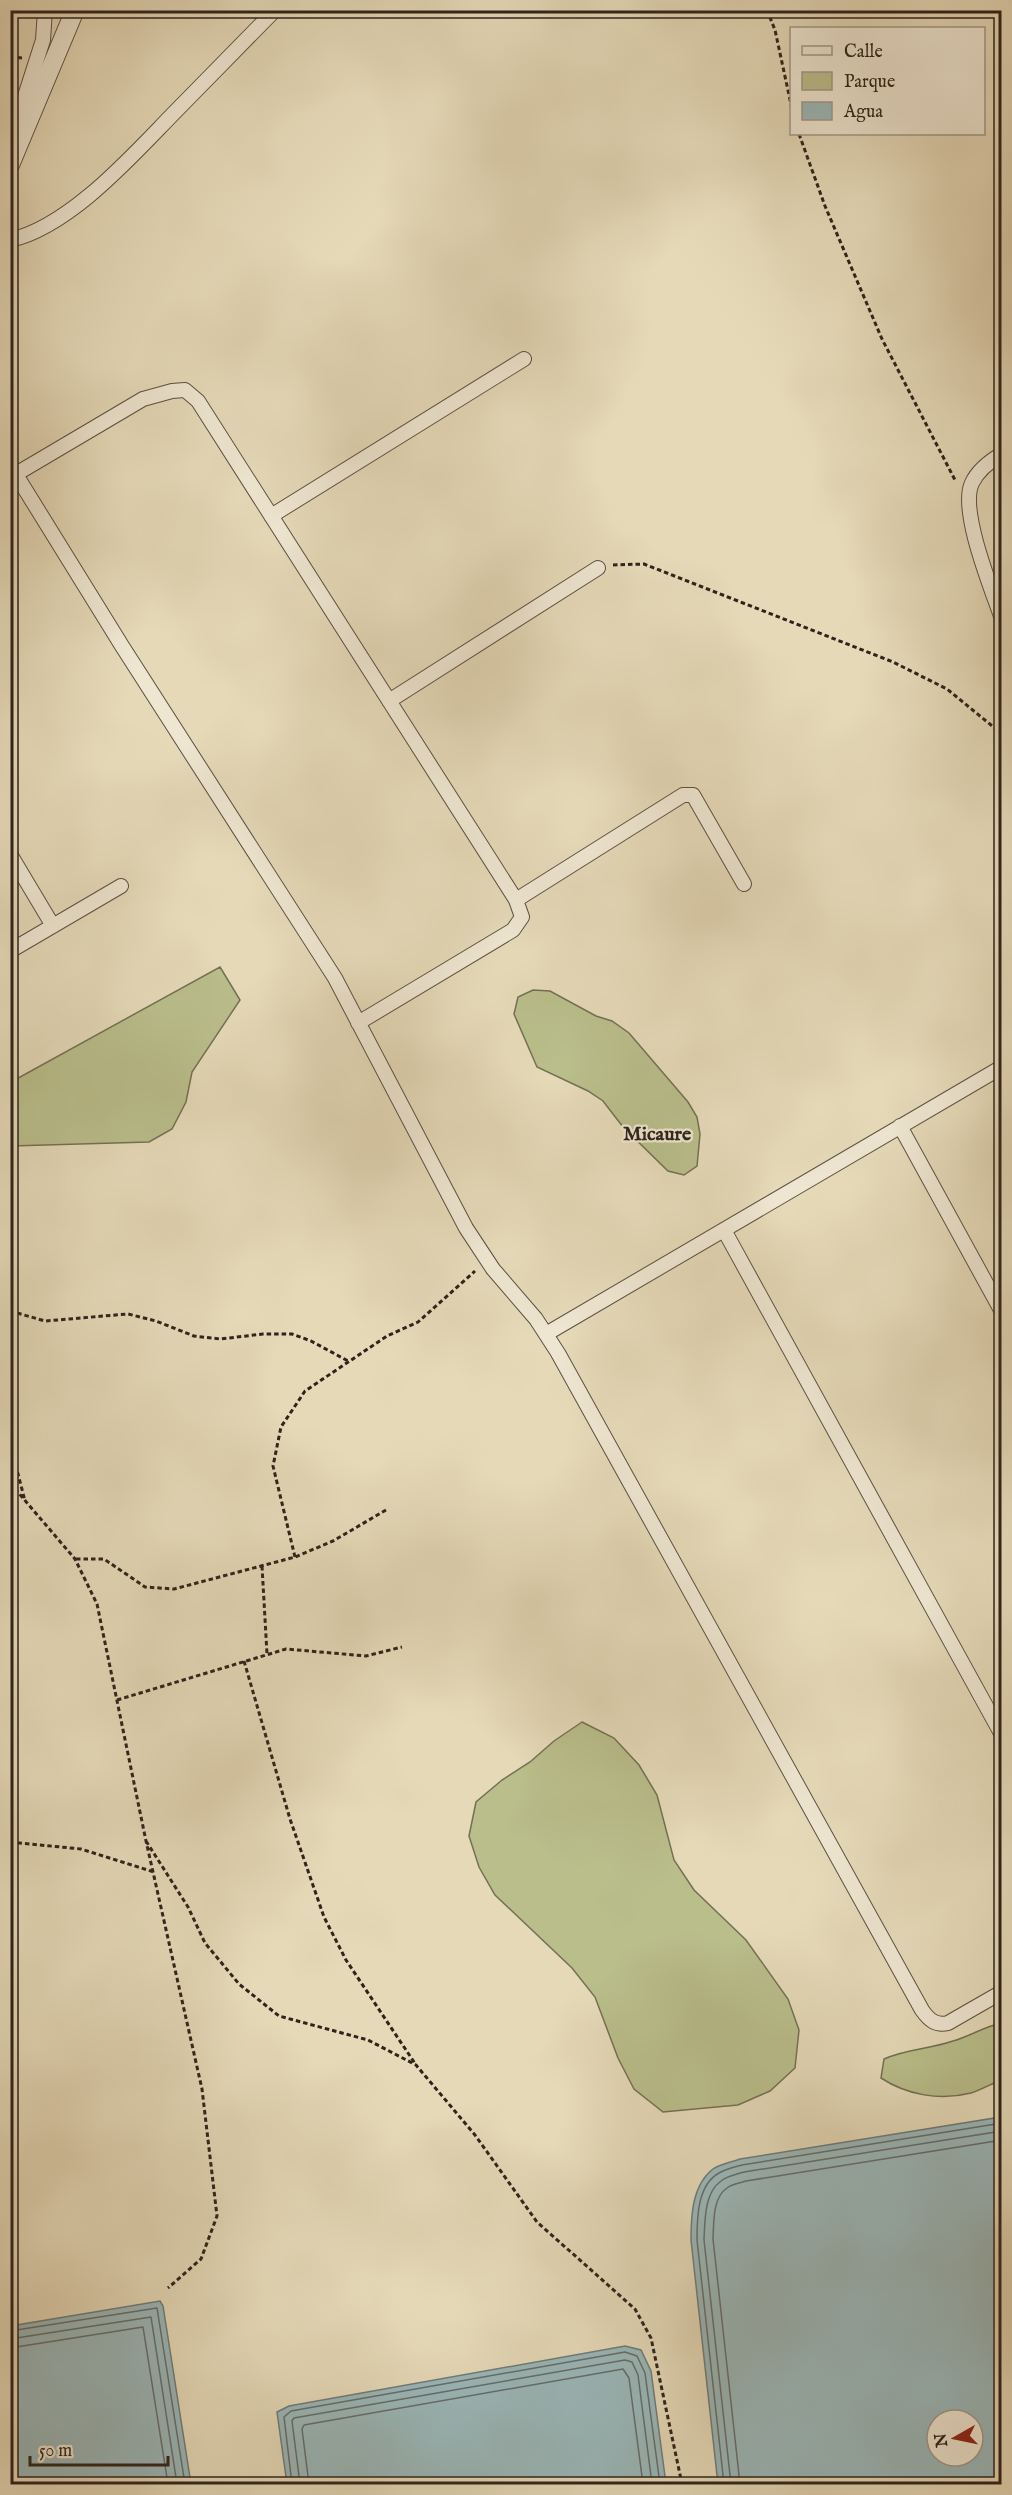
<svg xmlns="http://www.w3.org/2000/svg" width="1012" height="2495" font-family="'IM FELL English',serif">
	<rect width="100%" height="100%" fill="#e5d9b8"/>
	<filter id="stains"><feTurbulence type="fractalNoise" baseFrequency=".00333" numOctaves="4"/><feColorMatrix values="0 0 0 0 .2 0 0 0 0 .09 0 0 0 0 .02 0 0 0 .5 -.17"/></filter>
	<radialGradient id="worn" r=".72"><stop offset=".6" stop-color="#630" stop-opacity="0"/><stop offset="1" stop-color="#630" stop-opacity=".3"/></radialGradient>
	<path fill="#b9be8b" stroke="#747054" stroke-width="1.5" d="M220,967L240,1000L192,1072L186,1102L172,1129L149,1142L11,1146V1082Z
		M533,990L550,991L596,1016L612,1021L629,1033L688,1102L697,1117L700,1134L697,1166L684,1175L668,1171L623,1127L603,1101L588,1091L537,1067L514,1014L518,997Z
		M582,1722L614,1738L639,1765L657,1795L674,1860L694,1890L746,1940L788,1999L799,2030L795,2068L770,2091L738,2105L663,2112L634,2089L618,2058L595,1997L572,1968L495,1895L479,1867L469,1836L476,1802L502,1780L530,1762L554,1741Z
		M1001,2023V2080C991,2084 981,2090 971,2093C940,2101 907,2095 881,2078L884,2059C906,2049 930,2049 953,2041C970,2036 984,2027 1001,2023Z"/>
	<path fill="#9ab7b9" stroke="#6f7c7a" stroke-width="1.5" fill-rule="evenodd" d="M1001,2117V2484H718L691,2240C691,2216 692,2185 713,2169C720,2164 732,2162 740,2159ZM937,2420H973V2456H937Z
		M160,2301L163,2306L191,2484H11V2326Z
		M625,2346L641,2350L651,2371L666,2484H287L277,2412L289,2406Z"/>
	<g fill="none" stroke-linecap="round" stroke-linejoin="round">
		<path stroke="#646d6a" stroke-width="1.5" d="M10,2331L157,2308L185,2484
			M10,2339L151,2317L177,2484
			M10,2348L143,2327L168,2484
			M292,2484L284,2417L291,2411L625,2352L637,2356L645,2373L660,2484
			M300,2484L292,2421L294,2418L625,2360L632,2362L638,2375L652,2484
			M309,2484L302,2429L304,2425L623,2369L629,2378L643,2484
			M724,2484L697,2240C697,2219 697,2185 719,2173C726,2169 735,2167 742,2165L1002,2123
			M731,2484L704,2240C705,2221 704,2193 721,2181C727,2176 737,2174 744,2172L1002,2131
			M740,2484L713,2239C714,2224 712,2198 727,2188C732,2184 741,2183 746,2181L1002,2140"/>
		<defs>
			<path id="minor" d="M14,142L18,118L43,40L45,10
				M10,240C69,227 131,157 172,115C206,80 241,45 275,10
				M1002,454C990,461 978,470 972,483C959,510 992,590 1002,619
				M10,465L122,646L335,978L466,1228L493,1269L536,1319L558,1353L922,2010C929,2020 936,2026 948,2023L1002,1992
				M16,474L143,399L172,391L185,390L198,401L516,900L522,917L513,930L358,1023
				M271,516L524,359
				M389,701L598,568
				M10,854L53,926
				M516,900L683,795H693L744,884
				M10,951L121,886
				M900,1126L1002,1312
				M724,1230L1002,1735
				M546,1334L1002,1067"/>
			<path id="tertiary" d="M10,165L75,10"/>
		</defs>
		<use href="#minor" stroke="#5c5043" stroke-width="16"/>
		<use href="#tertiary" stroke="#5c5043" stroke-width="20"/>
		<path stroke="#2e231c" stroke-width="3" stroke-dasharray="4.5 3" stroke-linecap="butt" d="M767,10L775,30L792,109
			M10,57L23,58
			M799,134L825,206L882,339L955,480
			M613,565L644,564L893,662L947,689L1002,734
			M10,1311L45,1321L128,1314L156,1321L194,1336L220,1339L263,1334H292L311,1341L348,1361
			M10,1443L25,1501
			M10,1483L75,1559L97,1604L146,1841L202,2089L217,2216L201,2259L168,2288
			M295,1557L273,1466L281,1427L305,1391L387,1336L418,1322L475,1271
			M76,1559H104L145,1587L174,1589L295,1557L333,1541L386,1510
			M262,1566L267,1654
			M244,1661L290,1819L324,1917L346,1960L416,2065
			M117,1700L286,1649L366,1656L402,1647
			M146,1841L188,1907L205,1943L239,1984L279,2016L368,2040L416,2065L475,2135L537,2222L635,2309L651,2338L682,2484
			M10,1842L81,1849L154,1872"/>
		<use href="#minor" stroke="#eee6d1" stroke-width="14"/>
		<use href="#tertiary" stroke="#eee6d1" stroke-width="18"/>
	</g>
	<g text-anchor="middle" stroke-width="4.5" stroke-linejoin="round" paint-order="stroke">
		<g font-size="20" font-weight="bold" fill="#2e231c" stroke="#eee6d1">
			<text x="657" y="1140">Micaure</text>
		</g>
	</g>
	<rect width="1012" height="2495" fill="none" stroke="#e5d9b8" stroke-width="36"/>
	<rect x="12" y="12" width="988" height="2471" fill="none" stroke="#2e231c" stroke-width="3"/>
	<rect x="18" y="18" width="976" height="2459" fill="none" stroke="#2e231c" stroke-width="1.5"/>
	<rect x="790" y="27" width="195" height="108" fill="#eee6d1" stroke="#a19889" stroke-width="1.5"/>
	<rect x="802" y="46" width="30" height="9" fill="#eee6d1" stroke="#a19889" stroke-width="1.5"/>
	<text x="844" y="57" font-size="18" fill="#2e231c">Calle</text>
	<rect x="802" y="72" width="30" height="18" fill="#b9be8b" stroke="#a19889" stroke-width="1.5"/>
	<text x="844" y="87" font-size="18" fill="#2e231c">Parque</text>
	<rect x="802" y="102" width="30" height="18" fill="#9ab7b9" stroke="#a19889" stroke-width="1.5"/>
	<text x="844" y="117" font-size="18" fill="#2e231c">Agua</text>
	<g transform="translate(955 2438) rotate(261)"><circle r="28" fill="#eee6d1" stroke="#a19889" stroke-width="1.5"/>
	<path d="M0-4.5L10 22L0 15L-10 22Z" fill="#8f2418"/>
	<text y="-9" font-size="16" font-weight="bold" text-anchor="middle" fill="#2e231c">N</text>
	</g>
	<path d="M30 2456v9h138v-9" fill="none" stroke="#2e231c" stroke-width="3"/>
	<text x="39" y="2456" font-size="18" fill="#2e231c" stroke="#eee6d1" stroke-width="4.5" paint-order="stroke">50 m</text>
	<rect width="100%" height="100%" filter="url(#stains)"/>
	<rect width="100%" height="100%" fill="url(#worn)"/>
</svg>
